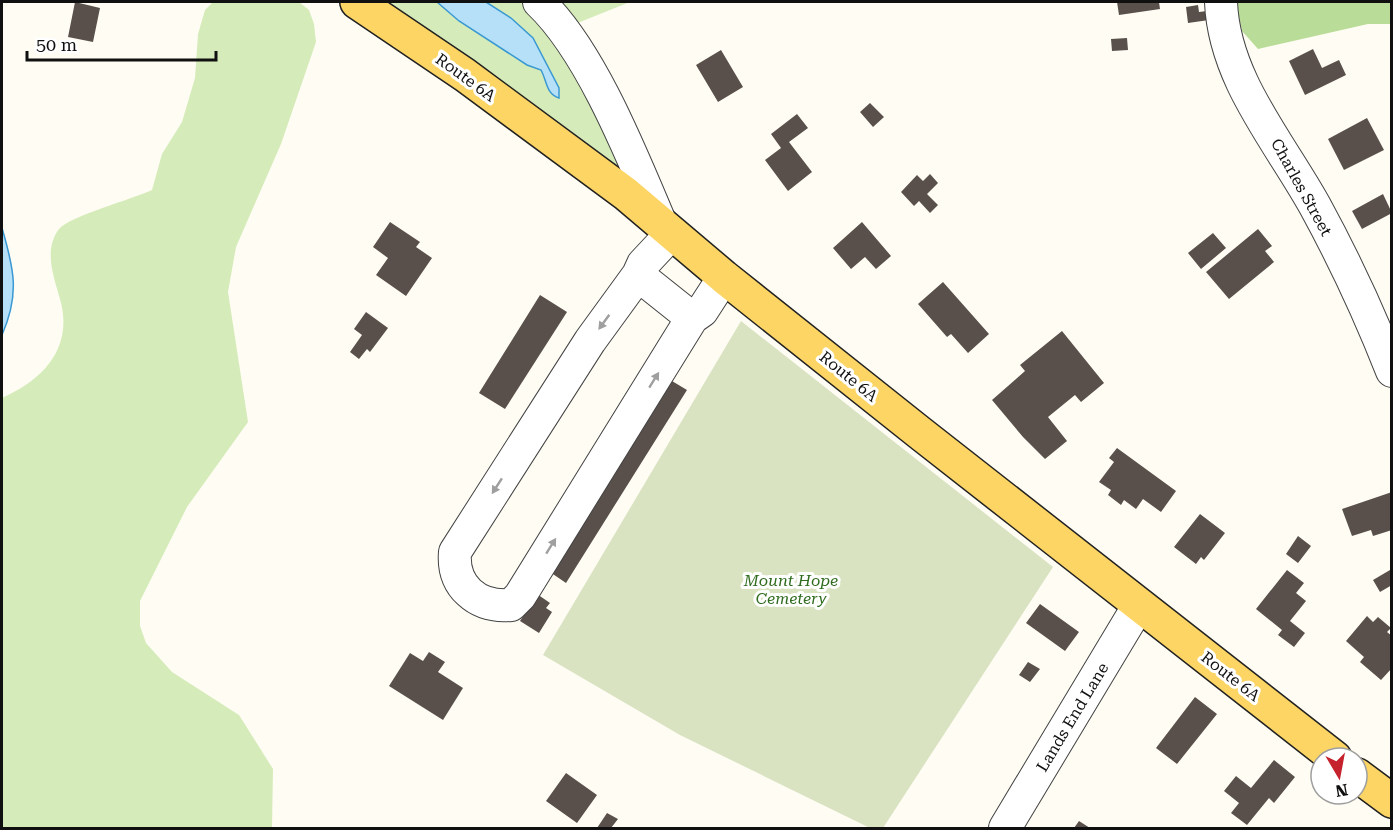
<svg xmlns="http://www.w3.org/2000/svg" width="1393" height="830" font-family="'Roboto Serif',serif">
	<rect width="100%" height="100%" fill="#fffcf3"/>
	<path fill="#d5ecba" d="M213,2H299L309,10L314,24L316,42L281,144L236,247L228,292L248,422L187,507L140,601V626L146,643L172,672L239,715L273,769L272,828H2V398C43,380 74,348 60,299C54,277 43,250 59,229C70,216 133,199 152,190L162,154L182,122L195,78L198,34L205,10Z
		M381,2H525L536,12L652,195L442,39Z
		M554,2H630L575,24Z"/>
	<path fill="#b9dd99" d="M1236,2H1391V24H1368L1258,49L1242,31Z"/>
	<path fill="#d9e3c2" d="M741,321L1053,567L883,828H870L680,735L543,655Z"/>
	<path fill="#b5e0f8" stroke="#3a98d2" stroke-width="1.5" d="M437,2H486L511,18L533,38L559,88V98C546,94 547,81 541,70L527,65L459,21Z
		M2,228C14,269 20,294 2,335Z"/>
	<path fill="#59504c" d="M75,2L100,8L93,42L68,37Z
		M1117,2H1159L1160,9L1119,15Z
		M1198,5L1199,12L1207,11L1209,20L1188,23L1186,7Z
		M1127,38L1128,50L1112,51L1111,39Z
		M1313,49L1322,68L1339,60L1346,75L1305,95L1289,61Z
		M721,50L743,87L718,102L696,65Z
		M870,103L884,117L873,127L860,112Z
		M797,114L808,128L789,142L812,172L788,191L765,160L781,148L771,134Z
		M1367,118L1384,150L1344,170L1328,139Z
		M930,174L938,183L927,194L938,205L930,213L919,201L914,206L901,192L917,175L923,181Z
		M1383,194L1392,213L1362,229L1352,211Z
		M390,222L420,242L416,247L432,258L406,296L376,275L388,258L373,247Z
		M862,222L891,256L876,269L865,257L851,269L833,248Z
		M1258,229L1272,246L1265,251L1274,262L1229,299L1206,272Z
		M1213,233L1226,248L1201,269L1188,253Z
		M943,282L989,334L968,353L951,334L947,337L918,304Z
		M540,295L567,312L505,409L479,393Z
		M366,312L388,328L370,352L367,349L359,359L350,352L362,335L354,329Z
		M1062,331L1104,383L1081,402L1075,395L1048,417L1067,441L1045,459L1023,437L992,400L1025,371L1020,365Z
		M667,378L687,390L566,583L547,570Z
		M1117,448L1176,491L1161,512L1143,499L1136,509L1124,500L1121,505L1108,495L1111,490L1099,482L1114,462L1109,458Z
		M1392,492V530L1373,536L1371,530L1352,536L1342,509Z
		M1200,514L1225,533L1204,560L1201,557L1196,564L1174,547Z
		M1298,536L1311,546L1298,563L1286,554Z
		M1287,570L1304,583L1296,593L1306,601L1290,621L1305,633L1294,647L1278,635L1282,630L1256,609Z
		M1390,570L1392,585L1380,592L1373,580Z
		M537,594L550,603L546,608L552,612L539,633L520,621Z
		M1040,604L1079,632L1065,651L1026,623Z
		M1367,616L1373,622L1378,617L1391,628L1387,632L1392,636V668L1381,680L1360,662L1364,657L1346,641Z
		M429,652L445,662L438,672L463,688L443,720L389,686L410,653L423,661Z
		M1028,662L1040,669L1030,682L1019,675Z
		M1195,697L1217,714L1177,764L1156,748Z
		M1274,760L1295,777L1274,803L1269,798L1247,825L1231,813L1239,803L1224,791L1236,776L1251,788Z
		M566,773L597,795L577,823L546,801Z
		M607,813L618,819L611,828H597Z
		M1079,821L1090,828H1074Z"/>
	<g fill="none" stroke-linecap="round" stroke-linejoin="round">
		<defs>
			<path id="minor" d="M539,2C591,51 633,158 661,224
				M1221,2C1224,79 1279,141 1315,206C1344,259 1370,315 1392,371
				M672,233L643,264L638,275L692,318L702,311L724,277
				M638,275L590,341L455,552C452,586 477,608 511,605L520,596L692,318
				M1005,828L1139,605"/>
			<path id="major" d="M357,2L465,75L626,194L724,277L920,433L1335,758
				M1357,775L1392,801"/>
		</defs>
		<use href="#minor" stroke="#434343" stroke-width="34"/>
		<use href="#major" stroke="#212121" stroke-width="36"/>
		<use href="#minor" stroke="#fff" stroke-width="32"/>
		<use href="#major" stroke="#fcd565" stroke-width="33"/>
	</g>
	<defs><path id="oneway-solid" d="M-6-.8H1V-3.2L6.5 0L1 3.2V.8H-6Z" transform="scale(1.5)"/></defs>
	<g fill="#9f9f9f">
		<use href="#oneway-solid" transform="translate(604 322) rotate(126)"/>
		<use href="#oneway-solid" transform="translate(654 380) rotate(-58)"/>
		<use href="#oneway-solid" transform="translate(497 486) rotate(123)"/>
		<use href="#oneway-solid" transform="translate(551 546) rotate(-58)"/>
	</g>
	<g text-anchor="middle" stroke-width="6" stroke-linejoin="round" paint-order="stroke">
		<g font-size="16" fill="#101010" stroke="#fff">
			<text transform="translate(466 77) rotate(36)" y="6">Route 6A</text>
			<text transform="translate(1302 187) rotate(61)" y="6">Charles Street</text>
			<text transform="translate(849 376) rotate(39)" y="6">Route 6A</text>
			<text transform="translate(1231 676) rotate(38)" y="6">Route 6A</text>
			<text transform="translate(1072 717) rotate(-59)" y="6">Lands End Lane</text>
		</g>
		<g font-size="16" font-style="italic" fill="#2e6b1d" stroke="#fff">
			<text x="791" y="586">Mount Hope<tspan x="791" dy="18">Cemetery</tspan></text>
		</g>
	</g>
	<rect width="1393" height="830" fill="none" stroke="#101010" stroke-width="6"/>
	<g transform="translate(1339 776) rotate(170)"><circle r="28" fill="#ffffff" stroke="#9f9f9f" stroke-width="1.5"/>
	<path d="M0-4.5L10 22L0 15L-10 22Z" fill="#c6222d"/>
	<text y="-9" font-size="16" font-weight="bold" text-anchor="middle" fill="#101010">N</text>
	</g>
	<path d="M27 51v9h189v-9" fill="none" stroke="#101010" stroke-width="3"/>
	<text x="36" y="51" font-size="18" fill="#101010" stroke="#ffffff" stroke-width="4.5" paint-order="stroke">50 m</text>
</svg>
